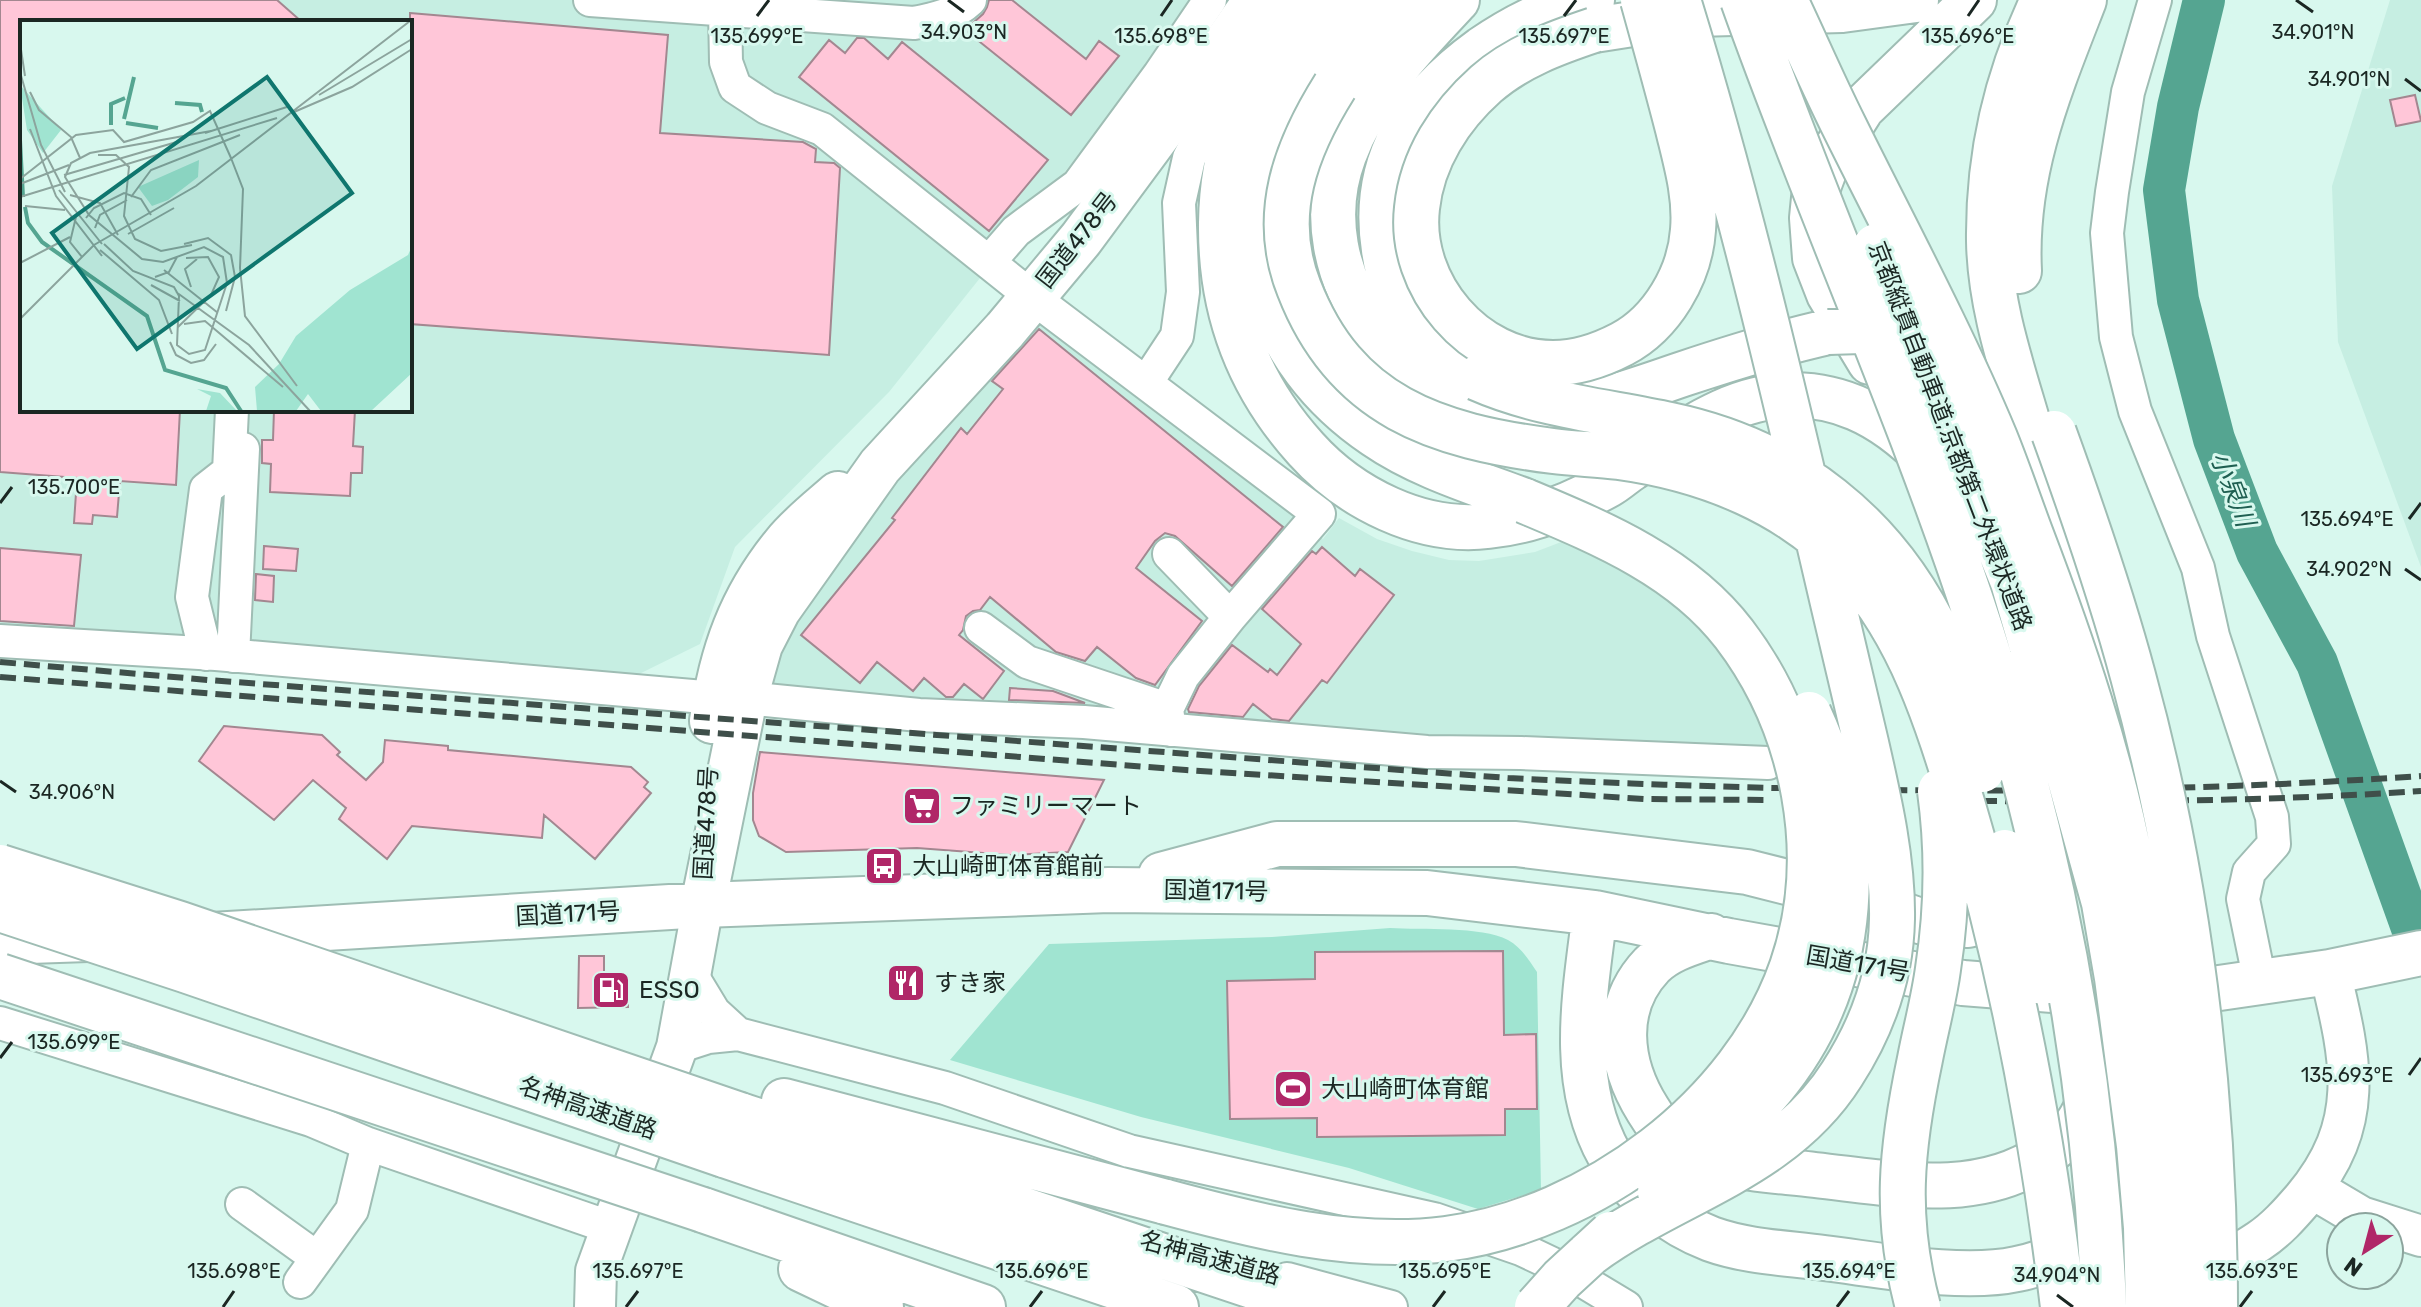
<svg xmlns="http://www.w3.org/2000/svg" width="2421" height="1307" font-family="Rubik,'Noto Sans JP',sans-serif">
	<rect width="100%" height="100%" fill="#d8f8ee"/>
	<path fill="#c6eee2" fill-rule="evenodd" d="M0,0H1196L1182,25L889,392L735,547L700,644L633,677L0,626ZM22,22H410V410H22Z
		M2390,0H2421V567L2338,342L2332,186Z
		M1029,318L1055,321L1323,539L1339,518L1377,539L1412,551L1449,560L1479,561L1535,552L1569,539H1588L1720,638L1777,756L1289,731L768,690L789,611Z"/>
	<path fill="#a0e4d1" d="M1390,928C1422,930 1481,926 1508,940C1521,947 1529,960 1537,972L1541,1190L1478,1209L1349,1168L1141,1117L950,1060L1049,944L1272,937Z"/>
	<g fill="none" stroke-linecap="round" stroke-linejoin="round">
		<path stroke="#55a591" stroke-width="42" d="M2204,0L2178,107L2164,190L2178,300L2214,439L2257,552L2317,663L2421,953"/>
	</g>
	<path fill="#ffc6d8" stroke="#a38790" stroke-width="2" d="M0,0H277L302,22H22V410H180L176,485L120,481L117,517L93,515L92,524L74,523L77,478L0,472Z
		M989,0H1012L1086,59L1099,41L1119,56L1071,115L965,30L983,14L987,7Z
		M410,13L668,35L660,133L803,142L816,149L815,162L834,163L840,168L829,355L410,324Z
		M857,38H864L888,59L902,42L1048,160L989,231L799,77L829,40L845,53Z
		M2415,95L2421,121L2396,126L2390,100Z
		M1039,329L1283,527L1232,586L1175,536L1165,533L1155,541L1136,568L1202,621L1155,685L1136,678L1097,647L1085,661L1056,652L990,597L980,610L973,611L966,616L963,630L959,635L1004,671L983,699L964,684L953,697H946L924,678L913,691L877,662L860,683L801,635L895,520L892,518L961,428L967,434L1003,389L992,381Z
		M274,410H355L353,446L363,447L362,473H351L350,496L270,492L271,464L262,463V440H273Z
		M264,546L298,549L296,571L263,569Z
		M1322,547L1355,576L1360,569L1394,595L1327,683L1322,680L1289,721L1272,719L1253,704L1243,717L1189,712L1188,709L1199,686L1232,645L1268,672L1270,669L1277,675L1301,644L1262,609L1312,551L1316,554Z
		M0,548L81,555L74,626L0,621Z
		M256,574L274,576L273,602L255,600Z
		M1010,688L1053,691L1085,703L1009,700Z
		M224,726L322,735L340,752L337,755L366,780L383,762L385,740L448,746V750L631,767L648,782L644,787L651,793L595,859L544,815L542,838L412,826L387,859L339,819L346,808L313,780L274,820L199,761Z
		M760,752L1104,780L1068,852L1010,855L917,848L786,852L759,836L753,820V793Z
		M1503,951L1504,1035L1536,1034L1537,1109H1505V1135L1317,1137V1118L1230,1119L1227,981L1315,979V952Z
		M579,956H604V981L627,980L628,1007L578,1008Z"/>
	<g fill="none" stroke-linecap="round" stroke-linejoin="round">
		<defs>
			<path id="minor" d="M590,0L914,23C935,19 954,15 970,0
				M2155,0L2128,92L2112,192L2107,233L2116,337L2135,411L2198,568L2213,636L2272,817L2274,844L2249,872L2243,899L2260,982
				M725,10L726,62L735,87L767,108L822,129L1032,297L1319,514L1230,617L1183,676L1167,709L1170,730
				M989,262L1016,231L1078,185L1159,75L1210,0
				M1146,383L1177,336L1183,292L1179,203L1189,158L1215,108L1284,0
				M1169,554L1230,617
				M981,628L1027,662L1167,709
				M0,641L216,654L715,698
				M206,654L192,597L206,489L229,471L232,410
				M233,656L243,449
				M745,698L919,715L1084,722L1427,752L1521,753L1768,763
				M691,974L714,1012L738,1034
				M0,1023L311,1120L368,1144L612,1228
				M677,1047L708,1037L738,1034L945,1088L1129,1151L1434,1219L1521,1249L1563,1269L1626,1307
				M242,1204L317,1258
				M1287,1279L1391,1307
				M300,1282L352,1210L368,1144"/>
			<path id="major" d="M2312,1188L2361,1217L2421,1236
				M2190,1281C2213,1268 2237,1256 2259,1241C2276,1230 2290,1214 2303,1199C2367,1123 2351,1060 2330,972
				M595,1307L596,1271L677,1047L703,905"/>
			<path id="highway" d="M1314,0C1254,63 1222,136 1221,223C1220,310 1247,384 1306,449C1350,498 1421,534 1488,526C1529,522 1572,505 1608,485C1617,480 1624,473 1632,468C1674,439 1720,404 1771,397C1834,388 1884,415 1927,459
				M1367,0C1335,32 1299,68 1280,110C1225,232 1264,360 1375,435C1420,466 1474,482 1525,501
				M1457,0C1412,48 1367,93 1344,155C1299,275 1401,408 1525,411C1579,412 1633,391 1683,374C1731,358 1779,343 1828,332
				M2043,0C2006,78 1988,155 1989,241C1990,303 2010,362 2027,420C2055,513 2087,606 2109,701
				M1594,30L1696,14L1842,10L1916,0
				M1335,86L1374,39L1412,0
				M2019,271C2014,172 2049,90 2084,0
				M1870,362L1829,294L1815,258L1812,218L1814,198L1827,163L1862,108L1974,0
				M1477,378C1457,364 1436,351 1420,332C1401,308 1388,280 1384,250C1370,161 1413,99 1482,49C1514,27 1553,7 1592,0
				M712,721C721,653 741,598 784,545C799,526 820,510 838,494
				M1161,875L1277,844H1516L1747,872L1870,903L1923,922L1968,925L1992,919L2029,897L2047,874L2058,848L2061,818L2059,766
				M703,905L745,698L760,645L778,610L880,466L1005,330L1081,239L1226,43L1256,0
				M1595,913C1585,993 1568,1082 1610,1156C1631,1193 1672,1224 1711,1239C1747,1252 1787,1253 1824,1258C1881,1265 1962,1281 2017,1269C2057,1261 2099,1238 2126,1208
				M212,935L703,905L1109,890L1427,893L1595,913L1729,941L1963,983L2103,994H2178L2330,972L2421,953
				M1711,936C1691,943 1668,949 1652,965C1612,1007 1619,1064 1648,1110C1654,1120 1662,1131 1671,1138C1710,1170 1767,1169 1815,1175C1891,1183 1978,1202 2045,1155C2058,1145 2074,1131 2082,1116C2094,1095 2100,1070 2104,1047
				M0,942L88,939
				M784,1101L1166,1202
				M740,1115L1315,1307
				M724,1155L1176,1307
				M703,1210L983,1307
				M801,1269L881,1307"/>
		</defs>
		<use href="#minor" stroke="#9fbdb4" stroke-width="36"/>
		<use href="#major" stroke="#9fbdb4" stroke-width="44"/>
		<use href="#highway" stroke="#9fbdb4" stroke-width="48"/>
		<use href="#minor" stroke="#fff" stroke-width="32"/>
		<use href="#major" stroke="#fff" stroke-width="40"/>
		<use href="#highway" stroke="#fff" stroke-width="44"/>
		<path stroke="#3f4f4a" stroke-width="6" stroke-dasharray="16 8" stroke-linecap="butt" d="M0,662L208,680L1508,778C1812,793 2117,797 2421,776
			M0,677L1186,770L1645,799L1769,800
			M1981,801C2128,802 2274,801 2421,791"/>
		<defs>
			<path id="highway-bridge" d="M1743,0C1818,211 1911,415 1980,628C2052,848 2095,1076 2104,1307
				M1785,0C1805,42 1823,84 1844,126C1895,229 1950,331 1995,438C2008,470 2019,503 2031,535C2073,645 2111,757 2133,873C2161,1017 2175,1161 2183,1307
				M1594,30C1555,43 1517,57 1486,84C1450,116 1422,159 1417,208C1408,285 1474,363 1553,363C1577,363 1601,355 1622,344C1662,323 1690,275 1693,230C1696,196 1686,162 1678,129C1667,86 1655,43 1643,0
				M1335,86C1296,148 1270,215 1299,288C1345,407 1436,436 1553,451C1575,454 1597,454 1619,457C1706,469 1793,503 1852,570C1912,638 1937,721 1963,806C2012,970 2043,1138 2063,1307
				M1876,246L2013,582L2055,725L2104,903L2117,978L2139,1146L2146,1228L2148,1307
				M1828,332L1862,331L1898,336
				M1477,378C1538,405 1605,411 1670,425C1793,451 1886,524 1940,638C1960,679 1970,726 1982,770
				M2054,433C2083,513 2111,594 2133,676C2189,881 2215,1095 2215,1307
				M2005,852L2043,982
				M0,867L180,924L740,1115
				M0,909L185,970L724,1155
				M0,976L703,1210
				M1660,1192C1698,1158 1739,1127 1772,1088C1862,980 1866,838 1809,714
				M1166,1202C1255,1226 1352,1251 1446,1239C1591,1220 1743,1108 1792,967C1830,856 1805,727 1734,634C1682,566 1601,533 1525,501
				M1589,1254C1674,1191 1782,1169 1842,1074C1873,1026 1891,976 1892,919C1893,860 1879,800 1866,743C1855,696 1844,650 1833,603C1786,401 1739,198 1678,0
				M1537,1307L1562,1279L1611,1234
				M1918,1307C1894,1217 1901,1149 1920,1059C1926,1028 1934,999 1938,969C1947,911 1948,849 1940,791"/>
		</defs>
		<use href="#highway-bridge" stroke="#9fbdb4" stroke-width="48" stroke-linecap="butt"/>
		<use href="#highway-bridge" stroke="#fff" stroke-width="44"/>
	</g>
	<path fill="none" stroke="#1b2723" stroke-width="3" d="M948,0L964,12M2296,0L2313,12M757,16L769,0M1161,16L1172,0M1564,16L1576,0M1968,16L1979,0M2405,79L2421,91M0,503L12,487M2409,519L2421,503M2405,569L2421,580M0,781L16,792M0,1058L12,1042M2409,1075L2421,1058M2057,1295L2073,1307M223,1307L234,1291M626,1307L638,1291M1030,1307L1042,1291M1433,1307L1445,1291M1837,1307L1849,1291M2240,1307L2252,1291"/>
	<defs>
		<symbol id="supermarket-square" viewBox="-11 -11 22 22"><rect x="-9" y="-9" width="18" height="18" rx="4" fill="#b02768" stroke="#d8f8ee"/><path d="M-6-5.5h2.5l.6 2H6L4.5 2H-2.5L-4.4-4H-6ZM-1.5 3.2a1.3 1.3 0 1 0 .1 0ZM3 3.2a1.3 1.3 0 1 0 .1 0Z" fill="#fff"/></symbol>
		<symbol id="bus-square" viewBox="-11 -11 22 22"><rect x="-9" y="-9" width="18" height="18" rx="4" fill="#b02768" stroke="#d8f8ee"/><path d="M-5-6H5V4H4V6H2V4H-2V6H-4V4H-5ZM-3.5-4V0h7V-4ZM-3.5 1.2v1.5H-2V1.2ZM2 1.2v1.5H3.5V1.2Z" fill="#fff"/></symbol>
		<symbol id="restaurant-square" viewBox="-11 -11 22 22"><rect x="-9" y="-9" width="18" height="18" rx="4" fill="#b02768" stroke="#d8f8ee"/><path d="M-5-6h1v4h1v-4h1v4h1v-4h1v5L-1.5 .5V6h-2V.5L-5-1ZM5-6V6H3V1.5H1.5Q1.5-4 5-6Z" fill="#fff"/></symbol>
		<symbol id="fuel-square" viewBox="-11 -11 22 22"><rect x="-9" y="-9" width="18" height="18" rx="4" fill="#b02768" stroke="#d8f8ee"/><path d="M-5.5-6h7V0h2V4h1.3V-2.5L3-4.5l.8-.8L6-3V5H2.5V1h-1V6h-7ZM-4.2-4.7v3.2H.2V-4.7Z" fill="#fff"/></symbol>
		<symbol id="stadium-square" viewBox="-11 -11 22 22"><rect x="-9" y="-9" width="18" height="18" rx="4" fill="#b02768" stroke="#d8f8ee"/><path d="M0-5a6.5 5 0 1 0 0 10a6.5 5 0 1 0 0-10ZM-3.5-1.8h7v3.6h-7Z" fill="#fff"/></symbol>
	</defs>
	<g fill-rule="evenodd">
		<use href="#supermarket-square" x="900" y="784" width="44" height="44"/>
		<use href="#bus-square" x="862" y="844" width="44" height="44"/>
		<use href="#restaurant-square" x="884" y="961" width="44" height="44"/>
		<use href="#fuel-square" x="589" y="968" width="44" height="44"/>
		<use href="#stadium-square" x="1271" y="1067" width="44" height="44"/>
	</g>
	<g text-anchor="middle" stroke-width="6" stroke-linejoin="round" paint-order="stroke">
		<g font-size="24" fill="#1b2723" stroke="#d8f8ee">
			<text transform="translate(1077 240) rotate(-52)" y="8">国道478号</text>
			<text transform="translate(1950 436) rotate(69)" y="8">京都縦貫自動車道;京都第二外環状道路</text>
			<text transform="translate(706 823) rotate(-87)" y="8">国道478号</text>
			<text transform="translate(1216 891) rotate(1)" y="8">国道171号</text>
			<text transform="translate(568 914) rotate(-3)" y="8">国道171号</text>
			<text transform="translate(1858 964) rotate(10)" y="8">国道171号</text>
			<text transform="translate(588 1108) rotate(19)" y="8">名神高速道路</text>
			<text transform="translate(1210 1258) rotate(15)" y="8">名神高速道路</text>
		</g>
		<g font-size="24" fill="#1b2723" stroke="#d8f8ee" text-anchor="start">
			<text x="950" y="814">ファミリーマート</text>
			<text x="912" y="874">大山崎町体育館前</text>
			<text x="934" y="991">すき家</text>
			<text x="639" y="998">ESSO</text>
			<text x="1321" y="1097">大山崎町体育館</text>
		</g>
		<g font-size="26" font-style="italic" fill="#1f5f51" stroke="#d8f8ee">
			<text transform="translate(2233 489) rotate(69)" y="9">小泉川</text>
		</g>
	</g>
	<g transform="translate(20 20)">
		<rect width="392" height="392" fill="#d8f8ee"/>
		<path d="M0,65L41,110L23,133L7,110ZM179,140L178,157L148,180L132,186L118,167ZM392,226V353L351,391H301L288,374L276,391H237L235,367L259,344L276,316L330,270L388,235ZM177,369L200,373L217,391H186L191,376Z" fill="#a0e4d1"/>
		<path fill="none" stroke="#55a591" stroke-width="4" d="M155,83L180,85L182,92M104,99L114,57M106,103L138,108M91,105V84L105,78M0,120L3,177M5,187L8,203L22,222L127,296L145,350L206,368L221,391"/>
		<path fill="none" stroke="#8ca49d" stroke-width="2" d="M0,23L5,56M0,52L21,125L45,172M10,72L19,90L51,117L60,138M299,75L392,19M274,92L332,67L392,29M10,109L36,176L82,236M185,113L270,86M78,135H96L109,147L104,196L115,219L141,231L172,225M211,138L223,169L220,248L225,296L277,366M44,155L160,121M0,159L56,115L93,110L104,122L173,102L190,91L211,138M0,164L49,145M39,170L82,224M50,175L80,183L98,215M0,177L257,98M111,177L131,150L220,115M5,186L45,190M56,197L50,222L62,237M66,198L74,188L104,173L121,179L131,195M75,208L80,195L107,180M108,214L154,188M84,224L113,251L154,267L159,276L157,325L169,334L185,330L207,263L203,237L184,227L143,242L122,239L69,195L45,157L51,143L70,133L191,111M164,224L188,218L211,235L215,257L206,291M80,230L139,280L152,314M0,243L50,217M144,250L198,293M135,257L149,252L157,237M131,265L160,281M171,267L165,249L177,239M156,272L229,325L290,391M0,299L74,225L176,166L390,1M164,304L185,301L263,367M158,307L191,275L199,257L188,237L166,238M150,322L156,335L171,343L184,340L196,324"/>
		<path fill="#0f766e" fill-opacity="0.15" stroke="#0f766e" stroke-width="4" d="M247,57L332,173L117,329L32,213Z"/>
		<rect width="392" height="392" fill="none" stroke="#1b2723" stroke-width="4"/>
	</g>
	<g font-size="20" text-anchor="middle" fill="#1b2723" stroke="#d8f8ee" stroke-width="6" stroke-linejoin="round" paint-order="stroke">
		<text x="964" y="39">34.903°N</text>
		<text x="2313" y="39">34.901°N</text>
		<text x="1564" y="43">135.697°E</text>
		<text x="757" y="43">135.699°E</text>
		<text x="1161" y="43">135.698°E</text>
		<text x="1968" y="43">135.696°E</text>
		<text x="2349" y="86">34.901°N</text>
		<text x="74" y="494">135.700°E</text>
		<text x="2347" y="526">135.694°E</text>
		<text x="2349" y="576">34.902°N</text>
		<text x="72" y="799">34.906°N</text>
		<text x="74" y="1049">135.699°E</text>
		<text x="2347" y="1082">135.693°E</text>
		<text x="234" y="1278">135.698°E</text>
		<text x="638" y="1278">135.697°E</text>
		<text x="1042" y="1278">135.696°E</text>
		<text x="1445" y="1278">135.695°E</text>
		<text x="1849" y="1278">135.694°E</text>
		<text x="2252" y="1278">135.693°E</text>
		<text x="2057" y="1282">34.904°N</text>
	</g>
	<g transform="translate(2365 1251) rotate(216)"><circle r="38" fill="#d8f8ee" stroke="#8ca49d" stroke-width="2"/>
	<path d="M0-6L14 30L0 20L-14 30Z" fill="#b02768"/>
	<text y="-12" font-size="22" font-weight="bold" text-anchor="middle" fill="#1b2723">N</text>
	</g>
</svg>
